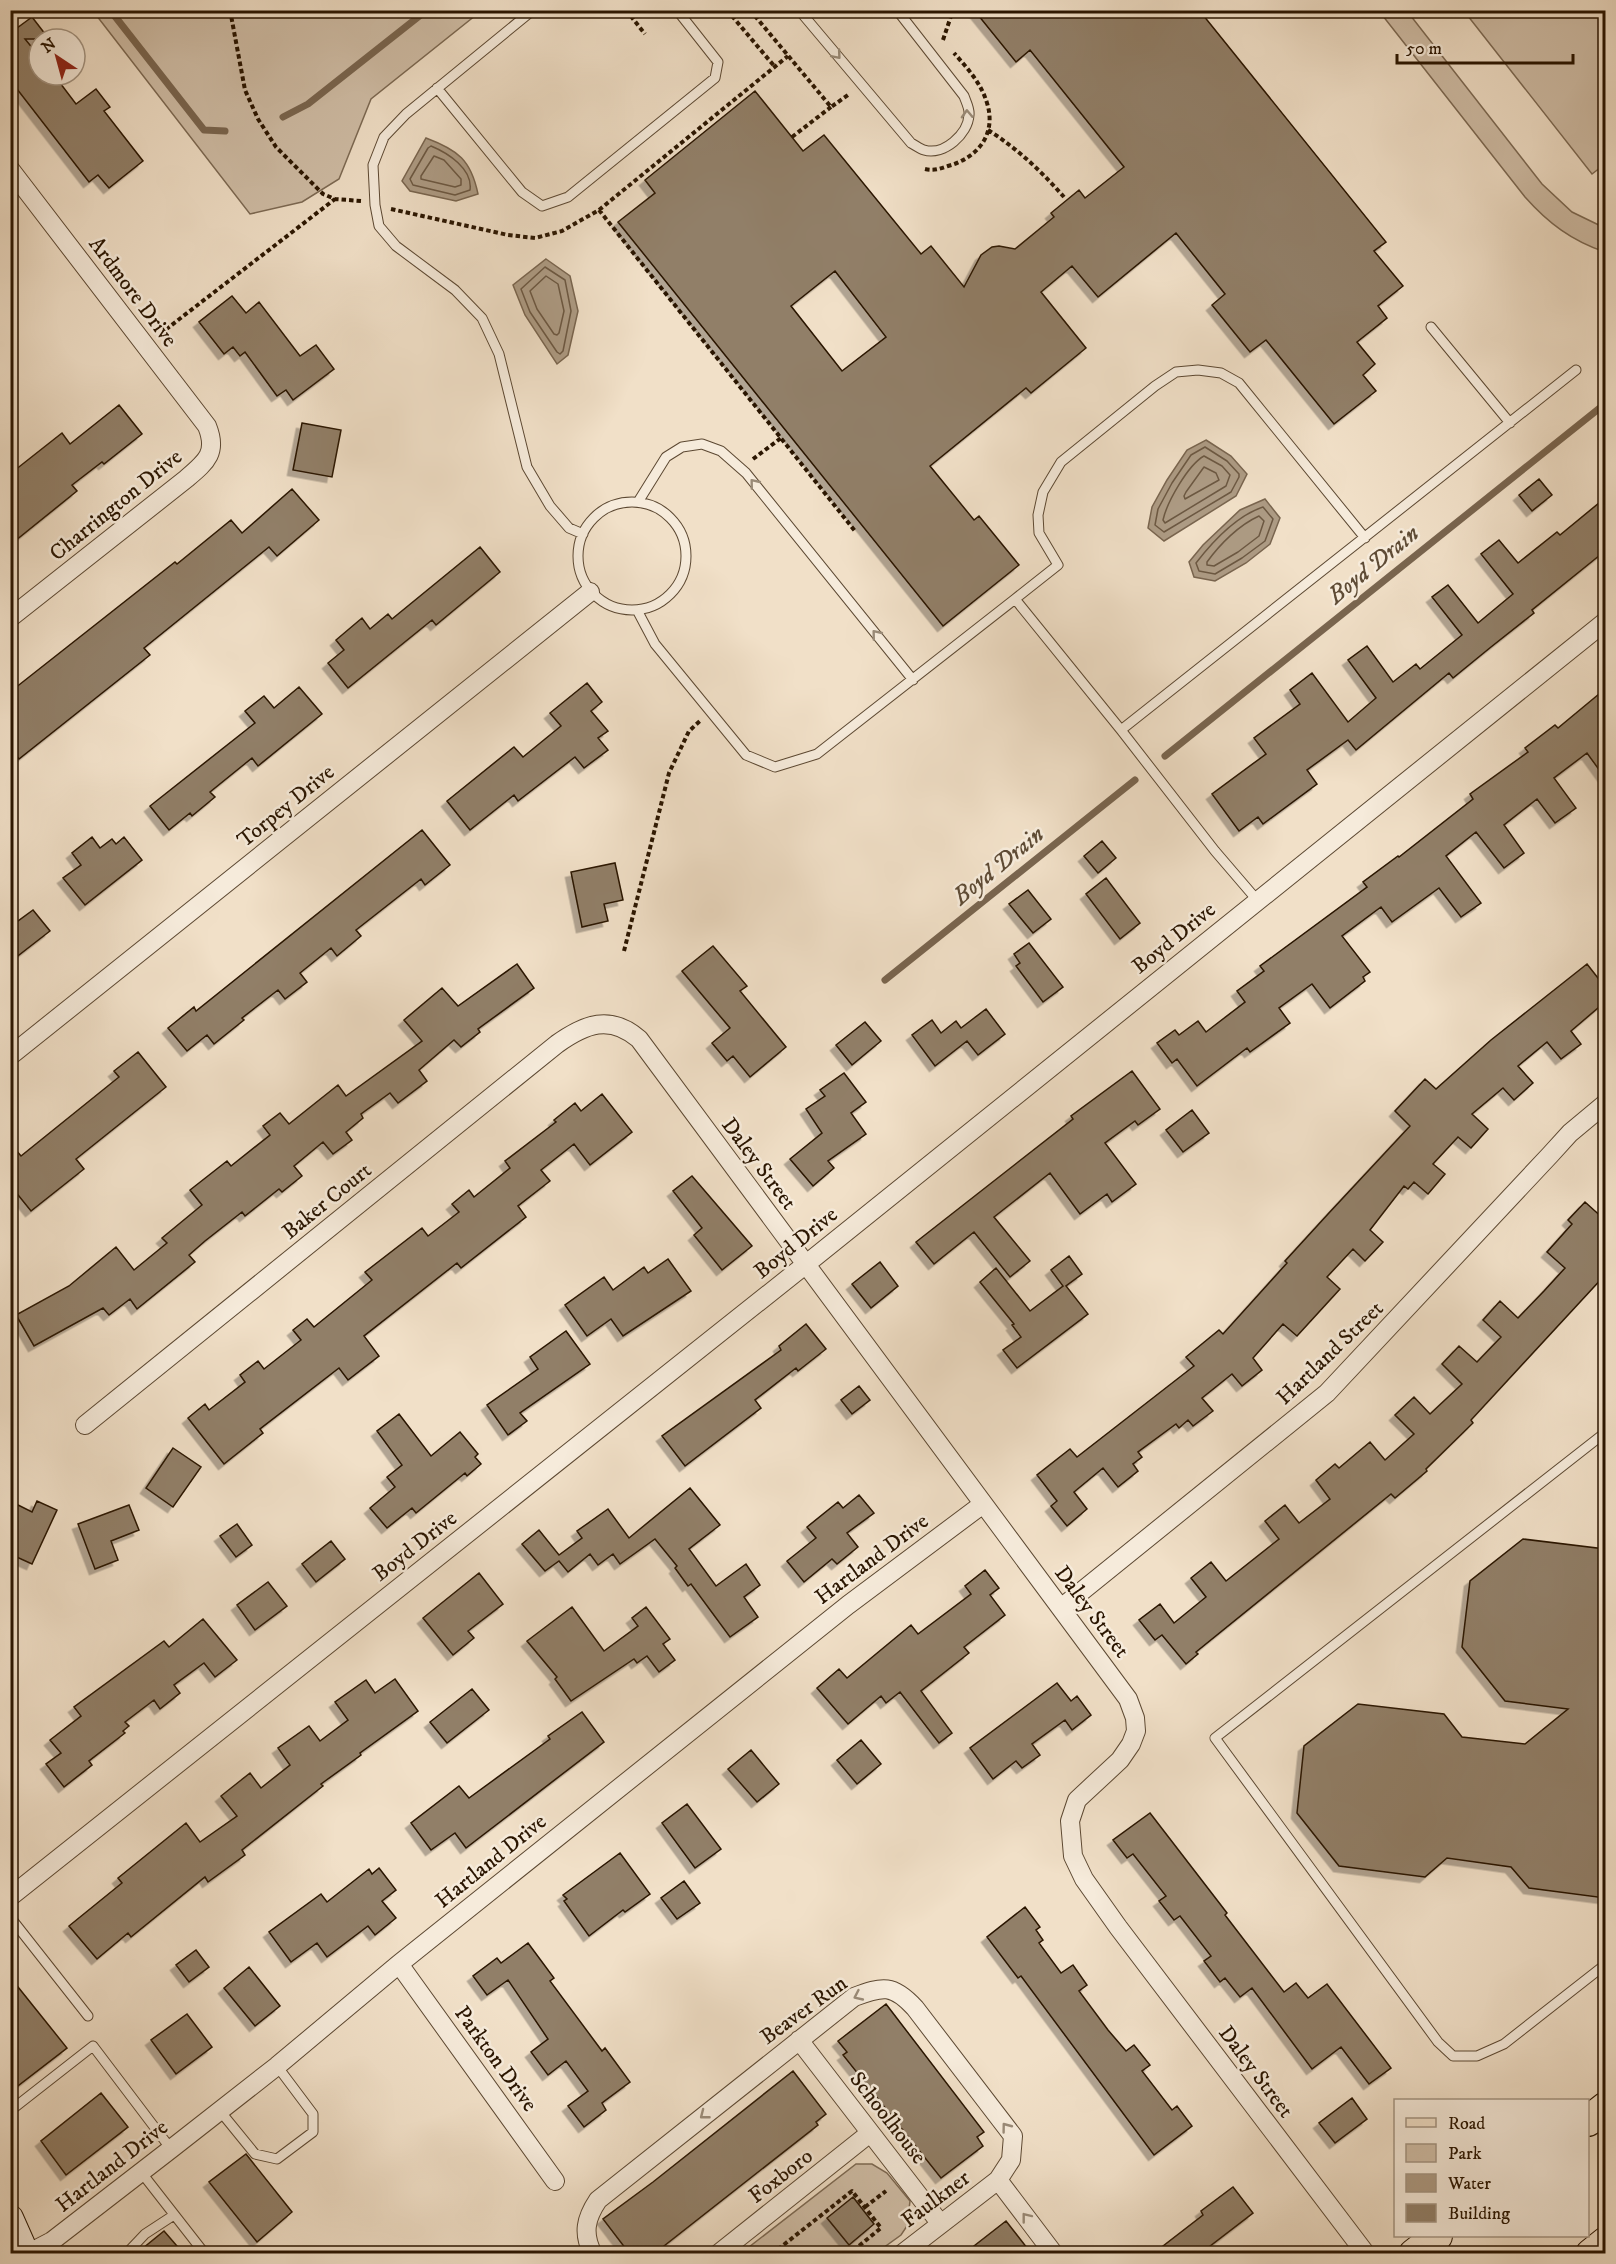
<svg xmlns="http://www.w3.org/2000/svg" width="1616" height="2264" font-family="'IM FELL DW Pica',serif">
	<defs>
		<filter id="shadow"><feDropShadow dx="-5.5" dy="5.5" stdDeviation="0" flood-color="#0004"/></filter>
	</defs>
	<rect width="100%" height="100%" fill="#f1e0c8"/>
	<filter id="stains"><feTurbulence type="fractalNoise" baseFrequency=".00333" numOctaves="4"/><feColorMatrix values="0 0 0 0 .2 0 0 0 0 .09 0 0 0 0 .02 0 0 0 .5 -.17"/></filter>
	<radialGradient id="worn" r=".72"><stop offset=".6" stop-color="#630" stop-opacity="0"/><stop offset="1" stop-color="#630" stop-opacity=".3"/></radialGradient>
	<path fill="#cfbda6" stroke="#7c6953" stroke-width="1.5" d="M93,11H481L371,99L339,179L302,202L250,214Z
		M1379,11H1407L1542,184L1572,212L1605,228V252C1572,241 1548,223 1525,197Z
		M1464,11H1605V164L1592,174Z
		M856,2164H872L887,2173L910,2201L907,2226L901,2235L876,2253L740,2254Z"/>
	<path fill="#ad9b84" stroke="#79654f" stroke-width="1.5" d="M426,138C458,150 471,160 478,194L456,201L410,191L402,181Z
		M546,259L570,276L578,311L568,355L557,364L525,315L513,285Z
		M1206,440L1231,456L1247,474L1236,496L1164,541L1148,528L1152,507L1167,480L1187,450Z
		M1265,499L1280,518L1270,544L1246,563L1215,581L1194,577L1189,562L1203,545L1240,510Z"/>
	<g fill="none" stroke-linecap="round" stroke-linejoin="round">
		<path stroke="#6c5842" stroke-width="1.5" d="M431,146C448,153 473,169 470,190L455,195L413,185L410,179L428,148Z
			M434,156L444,160L461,179V185L455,187L421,179V176Z
			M545,267L565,280L571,311L563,351L560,354L557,352L530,312L521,289Z
			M546,276L558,284L564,311L559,333L557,335L554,334L537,309L530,291Z
			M1205,447L1227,461L1239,474V477L1231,492L1164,532L1155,525L1158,509L1172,483L1191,455Z
			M1204,456L1222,466L1230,475L1226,486L1165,523L1163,520C1167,502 1188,465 1204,456Z
			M1204,467L1216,473L1219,480L1185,499L1184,496L1186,492Z
			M1263,507L1273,519L1265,541L1242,558L1215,574L1199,571L1196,563C1213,541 1236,516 1263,507Z
			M1259,516L1264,521L1259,536L1238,552L1214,566L1207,565V562C1220,544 1239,525 1259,516Z"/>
		<path stroke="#79654f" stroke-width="7" d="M110,10L204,130L225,131
			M283,117L308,104L427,10
			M1165,756L1606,403
			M885,980L1135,780"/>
	</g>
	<path fill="#917f68" stroke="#2a1500" stroke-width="1.5" fill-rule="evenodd" filter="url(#shadow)" d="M974,10H1199L1386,242L1374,251L1403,286L1378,306L1387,318L1357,342L1375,364L1363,375L1376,391L1334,424L1266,340L1250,352L1212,305L1225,294L1176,233L1098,297L1072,266L1041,292L1086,348L1031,393L1026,388L930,466L974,520L979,516L1019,565L943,626L618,222L655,193L645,180L755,91L803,151L824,135L921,254L931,246L964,287L981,255L992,247L999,246L1015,249L1054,217L1051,213L1079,190L1085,198L1124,167L1030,50L1016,62ZM835,271L886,337L842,371L791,306Z
		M32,17L49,39H25L39,56V75H54L76,104L96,89L110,107L104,111L143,161L109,188L98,175L89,182L10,80V20L17,28Z
		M232,296L246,313L259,302L300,356L316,345L334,369L293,400L286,390L277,396L245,352L240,356L233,347L224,354L199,322Z
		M119,405L142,434L104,464L102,462L72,485L77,491L10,545V474L62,433L70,444Z
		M302,423L341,430L332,477L293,470Z
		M1539,479L1552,495L1532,511L1519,495Z
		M292,489L319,520L277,556L269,547L144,648L150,655L19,759L10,748V692L175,562L177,564L231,520L242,533Z
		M1605,498V551L1532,610L1534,613L1491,647L1453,678L1449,673L1356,750L1348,740L1307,770L1317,784L1263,824L1258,817L1239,831L1212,794L1266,754L1254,738L1300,704L1290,690L1312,673L1348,722L1376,698L1348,660L1367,646L1393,682L1416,664L1420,669L1462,635L1432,597L1448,585L1478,623L1513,594L1481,554L1499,540L1518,563L1557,532L1560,535Z
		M480,547L500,572L436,625L432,620L348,688L328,663L344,650L336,640L362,618L370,629L388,614L392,619Z
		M587,683L602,702L591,711L608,731L598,738L608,750L584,768L575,757L518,801L514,795L470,830L447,801L514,747L523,757L561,726L550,713Z
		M299,687L322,714L258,766L252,758L210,792L215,797L192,816L190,813L169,830L150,806L255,723L245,711L264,696L274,708Z
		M1605,689V778L1587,753L1554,778L1576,808L1555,823L1537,799L1504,825L1524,853L1504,868L1476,832L1446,856L1481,903L1461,917L1439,888L1392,922L1381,907L1342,936L1370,972L1363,977L1365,981L1330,1008L1312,984L1279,1008L1290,1023L1250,1052L1247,1048L1197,1086L1177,1059L1172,1063L1157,1043L1175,1030L1179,1035L1198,1021L1206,1032L1245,1002L1237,991L1264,971L1260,966L1367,887L1363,882L1398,856L1399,857L1473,799L1470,794L1528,752L1525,748L1555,725L1558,728Z
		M422,830L450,865L425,885L421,879L356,930L361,936L337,956L331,948L300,973L307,982L285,999L278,990L242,1018L244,1020L214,1044L207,1035L187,1051L168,1028L194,1007L196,1011Z
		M92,837L100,848L112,839L116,844L124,837L142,860L85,905L63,878L81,865L72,853Z
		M1102,841L1116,858L1098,873L1084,856Z
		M615,863L623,900L604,904L608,921L582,927L571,872Z
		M1106,878L1140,923L1120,939L1086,894Z
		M1028,890L1051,919L1033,933L1009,904Z
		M33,910L50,931L10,962V927Z
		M1029,943L1063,987L1043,1002L1016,966L1020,963L1014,954Z
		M713,946L747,986L740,991L786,1047L750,1077L733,1056L727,1061L712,1043L730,1028L682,971Z
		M517,964L534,988L478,1029L480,1032L461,1047L454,1040L419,1070L427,1081L398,1103L390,1093L361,1114L363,1118L346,1132L352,1140L333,1154L323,1142L294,1166L302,1176L282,1192L279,1189L245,1216L242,1212L205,1241L189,1255L195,1262L137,1309L130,1299L109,1315L103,1308L34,1346L16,1315L69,1286L116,1247L134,1270L167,1243L162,1238L202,1205L190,1190L227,1161L231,1166L270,1135L263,1126L280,1113L289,1124L338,1085L346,1096L422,1041L404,1020L442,988L458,1006Z
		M1587,964L1605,987V1002L1571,1031L1581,1044L1561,1059L1547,1042L1518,1066L1533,1083L1514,1100L1503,1088L1472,1114L1488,1129L1471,1148L1458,1137L1433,1164L1445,1174L1428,1194L1414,1182L1408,1189L1404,1186L1370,1230L1383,1242L1365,1261L1353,1249L1327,1277L1340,1289L1297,1336L1283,1324L1253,1358L1262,1370L1242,1386L1232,1374L1202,1398L1213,1411L1193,1426L1188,1420L1179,1428L1176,1424L1138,1452L1142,1457L1133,1464L1138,1471L1118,1487L1103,1468L1074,1492L1087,1509L1067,1526L1051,1506L1057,1501L1037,1475L1070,1449L1077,1457L1194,1366L1186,1357L1219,1330L1223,1334L1287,1263L1285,1261L1328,1214L1410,1126L1395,1111L1425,1079L1436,1089L1491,1040Z
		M986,1009L1005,1034L978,1055L967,1041L935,1066L912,1035L932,1020L941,1033L956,1021L961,1028Z
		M865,1022L881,1041L852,1065L836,1045Z
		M138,1052L166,1087L76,1159L84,1169L31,1211L10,1185V1143L21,1156L119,1077L114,1071Z
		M1132,1071L1160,1109L1138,1125L1135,1121L1105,1143L1136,1184L1112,1202L1107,1194L1080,1214L1050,1173L994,1217L1030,1261L1010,1277L974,1232L934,1264L916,1242L1073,1119L1071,1116Z
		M844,1073L866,1102L851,1113L866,1134L828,1161L834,1168L813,1186L790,1159L822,1133L806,1109L825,1096L820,1090Z
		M602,1094L632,1132L590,1165L574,1144L541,1170L550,1181L518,1206L526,1217L461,1268L457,1263L364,1336L379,1356L348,1380L339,1368L260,1429L263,1433L224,1464L188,1418L205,1404L209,1410L245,1382L240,1375L258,1361L264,1369L301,1340L293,1330L307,1319L314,1327L372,1280L365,1272L422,1228L428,1236L459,1212L452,1204L469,1190L474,1197L510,1168L505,1161L556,1122L554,1120L575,1103L581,1111Z
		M1192,1110L1209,1133L1183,1152L1166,1130Z
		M692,1176L752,1246L722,1270L694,1235L702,1228L673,1191Z
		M1585,1202L1605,1220V1275L1471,1420L1473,1423L1426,1469L1427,1471L1395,1498L1391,1494L1196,1652L1198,1654L1186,1664L1162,1635L1155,1640L1139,1620L1160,1604L1174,1623L1206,1597L1191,1578L1211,1562L1226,1581L1279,1539L1265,1521L1285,1505L1299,1523L1330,1499L1316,1480L1335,1464L1339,1468L1370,1442L1385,1460L1414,1434L1395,1415L1414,1397L1430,1414L1462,1384L1442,1364L1459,1346L1477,1362L1501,1337L1483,1320L1500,1301L1518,1318L1544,1291L1565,1268L1547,1252L1572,1224L1568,1220Z
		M1069,1256L1082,1274L1066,1286L1088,1314L1017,1368L1003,1350L1021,1337L1012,1325L1014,1324L980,1282L996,1268L1030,1311L1063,1286L1051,1270Z
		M668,1259L691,1291L623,1336L611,1319L587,1336L565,1305L604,1277L613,1290L644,1267L648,1273Z
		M880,1262L898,1286L871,1308L852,1284Z
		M806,1324L826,1349L798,1371L796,1368L755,1400L761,1408L685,1466L662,1436L781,1350L779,1346Z
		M566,1331L590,1364L520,1413L527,1421L508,1435L487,1405L538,1369L530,1357Z
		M859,1386L870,1400L852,1414L841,1400Z
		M399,1414L431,1456L460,1432L478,1454L475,1457L481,1464L467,1476L465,1473L416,1513L412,1508L387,1528L370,1508L395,1487L387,1477L402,1465L377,1431Z
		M173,1448L201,1467L173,1507L146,1488Z
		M690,1488L720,1525L689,1549L716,1586L746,1564L760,1585L744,1597L758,1617L730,1637L691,1584L688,1586L675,1568L677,1566L655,1539L620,1564L613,1554L598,1565L590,1554L568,1572L559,1561L545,1571L522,1544L539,1530L559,1555L582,1538L577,1531L608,1509L629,1538Z
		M859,1495L874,1513L847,1533L858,1547L837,1564L832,1559L804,1582L787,1561L816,1538L807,1527L838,1502L843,1508Z
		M10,1501L32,1512L37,1501L57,1510L32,1564L10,1554Z
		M129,1505L139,1530L111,1541L118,1560L95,1569L78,1524Z
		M237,1524L252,1545L236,1557L220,1536Z
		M1523,1539L1605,1549V1898L1529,1888L1511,1867L1447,1858L1425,1877L1339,1866L1297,1813L1304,1746L1358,1704L1444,1714L1462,1737L1525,1744L1568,1709L1505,1701L1462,1647L1470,1581Z
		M331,1541L345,1559L316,1582L302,1564Z
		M985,1570L999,1588L990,1595L1005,1615L964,1647L969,1653L921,1691L952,1733L939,1743L900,1692L886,1703L881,1696L848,1724L817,1688L839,1669L847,1678L911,1625L918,1634L971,1594L965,1586Z
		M479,1573L503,1604L468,1631L474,1638L453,1655L423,1618Z
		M268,1582L287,1606L255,1630L237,1605Z
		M572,1607L604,1651L638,1626L632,1618L646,1607L670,1639L663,1644L675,1660L659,1672L647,1656L637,1663L634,1659L571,1701L555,1679L557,1677L527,1641Z
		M203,1619L237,1660L215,1677L204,1663L174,1685L180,1693L160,1709L154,1700L125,1722L129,1726L123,1731L125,1733L89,1761L92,1765L64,1787L46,1764L61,1753L50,1740L81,1716L74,1707L164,1641L169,1647Z
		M395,1679L418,1711L360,1753L361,1755L321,1784L323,1786L242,1850L245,1855L208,1882L205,1877L131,1937L128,1933L97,1959L69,1926L122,1883L118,1878L186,1823L200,1842L237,1816L221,1796L250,1773L261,1788L290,1765L278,1748L309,1726L320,1741L348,1720L335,1702L366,1680L375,1693Z
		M1057,1683L1071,1701L1077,1696L1091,1715L1072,1730L1065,1720L1032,1744L1040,1755L1022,1768L1016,1761L993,1779L970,1748Z
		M472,1689L489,1710L447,1743L430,1722Z
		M582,1712L604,1742L466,1848L455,1833L431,1850L411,1823L459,1786L469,1798L550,1739L548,1736Z
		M861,1740L881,1764L857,1784L837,1760Z
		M751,1750L779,1784L757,1802L728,1769Z
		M687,1804L721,1849L695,1868L662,1823Z
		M1150,1813L1227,1913L1225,1915L1284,1992L1296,1983L1308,1998L1327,1984L1391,2068L1369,2084L1341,2047L1312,2069L1252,1988L1240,1997L1225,1978L1220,1982L1204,1961L1211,1956L1180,1916L1174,1920L1159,1901L1166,1896L1133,1854L1127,1858L1113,1840Z
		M620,1853L650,1894L625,1912L623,1910L589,1936L564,1901L567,1899L563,1895Z
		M379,1868L396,1890L382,1901L396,1918L375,1935L368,1926L327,1957L317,1943L291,1962L269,1932L321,1894L327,1902L369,1869L372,1874Z
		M684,1881L700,1903L677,1919L661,1898Z
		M1025,1907L1040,1927L1036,1930L1043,1940L1039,1943L1061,1973L1073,1965L1087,1985L1079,1991L1108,2030L1126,2051L1134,2045L1150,2065L1142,2071L1172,2110L1177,2106L1192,2126L1154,2155L1021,1976L1018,1978L987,1937Z
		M528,1943L554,1978L550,1981L602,2051L605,2048L630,2082L602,2103L606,2110L584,2127L568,2106L588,2091L566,2061L548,2075L531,2052L548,2039L508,1980L487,1995L473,1976L497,1958L501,1963Z
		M196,1950L209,1967L189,1982L176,1965Z
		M249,1967L280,2006L255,2026L224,1988Z
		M10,1977L67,2048L10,2092Z
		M886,2004L984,2132L977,2137L983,2146L941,2178L843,2055L847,2052L838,2041Z
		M187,2014L212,2047L176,2074L151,2040Z
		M793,2071L826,2114L816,2122L818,2125L655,2253H629L603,2219L653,2182Z
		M101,2093L128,2127L66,2175L41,2141Z
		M1352,2098L1367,2119L1335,2143L1319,2123Z
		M246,2154L292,2212L257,2242L209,2182Z
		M1233,2187L1253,2213L1201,2253H1154L1203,2215L1201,2211Z
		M853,2197L874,2224L849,2245L827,2218Z
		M1006,2221L1031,2253H965Z
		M164,2231L183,2253H137Z"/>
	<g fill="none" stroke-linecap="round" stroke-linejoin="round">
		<defs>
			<path id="lane" d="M533,10L406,114L384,137L373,165L375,205L379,226L396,246L455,290L482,318L499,354L527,467L550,506L569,528L583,534
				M799,10L911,143C915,145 920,149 924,150C944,156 968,134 969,115C970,109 966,102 964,96L897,10
				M437,88L522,192L542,206L568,197L715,78L718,62L677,10
				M1431,327L1510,423
				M638,502L666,457L682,447L702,444L721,451L746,473L913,680
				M578 556a54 54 0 1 1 108 0a54 54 0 1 1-108 0Z
				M1015,599L1058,565L1039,533L1038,515L1043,492L1061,462L1155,386L1176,372L1198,370L1221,373L1239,383L1365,538
				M637,610L655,644L746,755L775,767L817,754L1015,599L1121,730L1215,851L1257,900
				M1121,730L1576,370
				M1606,1432L1215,1738L1438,2042L1453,2056H1477L1504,2044L1606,1964
				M10,1917L88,2016
				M10,2111L93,2046L171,2149
				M220,2111L255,2154L277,2159L313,2132V2114L277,2066
				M141,2172L205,2254
				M126,2254L145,2234L174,2215"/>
			<path id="street" d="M10,169L207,426C218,453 206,462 186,479L10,618
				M10,1056L590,592
				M85,1425L557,1044C585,1024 610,1014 639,1039L1128,1699L1135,1718L1136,1731L1131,1744L1120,1760L1077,1800L1070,1821L1073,1856L1084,1879L1118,1927L1366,2254
				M1061,1608L1327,1393L1550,1155L1570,1133L1606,1103
				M10,1897L805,1265L1606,621
				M399,1964L555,2181
				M799,2040L940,2223
				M998,2180L1054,2254
				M27,2254L52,2241L171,2149L277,2066L399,1964L848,1605L983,1504
				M593,2254C582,2233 586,2218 598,2200L854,1997C883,1986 893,1984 915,2008L1013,2136L1011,2160L998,2180L902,2254
				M718,2254L870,2133"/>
			<path id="secondary" d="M10,2218L26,2254"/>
			<path id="primary" d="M1588,2121L1606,2107
				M1414,2254L1437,2236
				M1591,2254L1606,2242"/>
		</defs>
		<use href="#lane" stroke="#5c4832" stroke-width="11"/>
		<use href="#street" stroke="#5c4832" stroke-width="20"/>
		<use href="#secondary" stroke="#2a1500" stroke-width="28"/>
		<use href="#primary" stroke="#2a1500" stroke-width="32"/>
		<path stroke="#2a1500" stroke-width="4" stroke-dasharray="4.5 3" stroke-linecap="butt" d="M230,10L245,90L258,119L276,147L323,194L335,199L361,201
			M626,10L645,34
			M727,10L775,67
			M750,10L831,107L848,95L850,97
			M943,40L951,16L947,10
			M988,130C1018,149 1041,171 1064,197
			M792,137L831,107
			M925,169C934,171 939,169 948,166C977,158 997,135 987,103C981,83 968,69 954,53
			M391,209L508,235L535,238L562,231L599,210L788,56
			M599,210L855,531
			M160,334L335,199
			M753,459L781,438
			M624,951L669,773L689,731L700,721
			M865,2207L886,2191
			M772,2254L852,2191L881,2228L849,2254"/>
		<use href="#lane" stroke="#f6ebdb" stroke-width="9"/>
		<use href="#street" stroke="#f6ebdb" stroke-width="18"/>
		<use href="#secondary" stroke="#f6ebdb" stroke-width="26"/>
		<use href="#primary" stroke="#f1e0c8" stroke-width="30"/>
	</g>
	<defs><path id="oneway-chevron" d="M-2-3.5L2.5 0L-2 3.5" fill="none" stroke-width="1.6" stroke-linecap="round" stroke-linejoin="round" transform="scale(1.5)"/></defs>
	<g stroke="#9a8b78">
		<use href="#oneway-chevron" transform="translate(837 55) rotate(50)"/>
		<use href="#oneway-chevron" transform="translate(967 114) rotate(-92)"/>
		<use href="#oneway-chevron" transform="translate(754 483) rotate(-129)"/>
		<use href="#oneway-chevron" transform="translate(876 634) rotate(-129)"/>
		<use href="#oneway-chevron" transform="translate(858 1996) rotate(155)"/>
		<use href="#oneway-chevron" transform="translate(704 2115) rotate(142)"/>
		<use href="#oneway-chevron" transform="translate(1006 2127) rotate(-127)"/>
		<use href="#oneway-chevron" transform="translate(1026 2217) rotate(-128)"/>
	</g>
	<g text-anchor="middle" stroke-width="5" stroke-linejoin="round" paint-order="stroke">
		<g font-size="22" fill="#2a1500" stroke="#f6ebdb">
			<text transform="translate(134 291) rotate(53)" y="8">Ardmore Drive</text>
			<text transform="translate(115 504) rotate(-39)" y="8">Charrington Drive</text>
			<text transform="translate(285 805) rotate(-39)" y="8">Torpey Drive</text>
			<text transform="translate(1173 937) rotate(-39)" y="8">Boyd Drive</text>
			<text transform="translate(760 1163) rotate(53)" y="8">Daley Street</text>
			<text transform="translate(326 1200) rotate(-39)" y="8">Baker Court</text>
			<text transform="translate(795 1242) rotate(-39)" y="8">Boyd Drive</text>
			<text transform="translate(1329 1352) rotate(-44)" y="8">Hartland Street</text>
			<text transform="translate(414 1545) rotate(-38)" y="8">Boyd Drive</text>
			<text transform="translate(871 1558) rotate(-37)" y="8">Hartland Drive</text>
			<text transform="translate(1093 1611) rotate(53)" y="8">Daley Street</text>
			<text transform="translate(490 1860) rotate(-39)" y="8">Hartland Drive</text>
			<text transform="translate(803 2009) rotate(-36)" y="8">Beaver Run</text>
			<text transform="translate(497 2058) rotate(54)" y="8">Parkton Drive</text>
			<text transform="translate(1257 2071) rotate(53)" y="8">Daley Street</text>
			<text transform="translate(889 2117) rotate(52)" y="8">Schoolhouse</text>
			<text transform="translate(111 2165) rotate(-38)" y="8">Hartland Drive</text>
			<text transform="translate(780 2175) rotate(-38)" y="8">Foxboro</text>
			<text transform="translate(935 2198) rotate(-37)" y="8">Faulkner</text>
		</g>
		<g font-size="24" font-style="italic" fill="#5e4b35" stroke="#f6ebdb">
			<text transform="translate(1373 564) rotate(-39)" y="8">Boyd Drain</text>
			<text transform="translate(998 865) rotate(-39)" y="8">Boyd Drain</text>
		</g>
	</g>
	<rect width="1616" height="2264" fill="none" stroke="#f1e0c8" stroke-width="36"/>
	<rect x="12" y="12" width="1592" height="2240" fill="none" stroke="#2a1500" stroke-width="3"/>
	<rect x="18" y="18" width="1580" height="2228" fill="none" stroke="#2a1500" stroke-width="1.5"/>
	<rect x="1394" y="2099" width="195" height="138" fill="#f6ebdb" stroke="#a49583" stroke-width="1.5"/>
	<rect x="1406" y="2118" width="30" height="9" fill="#f1e0c8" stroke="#a49583" stroke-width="1.5"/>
	<text x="1448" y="2129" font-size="18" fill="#2a1500">Road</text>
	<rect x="1406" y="2144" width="30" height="18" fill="#cfbda6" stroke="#a49583" stroke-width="1.5"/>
	<text x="1448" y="2159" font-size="18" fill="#2a1500">Park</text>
	<rect x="1406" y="2174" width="30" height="18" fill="#ad9b84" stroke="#a49583" stroke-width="1.5"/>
	<text x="1448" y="2189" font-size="18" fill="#2a1500">Water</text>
	<rect x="1406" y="2204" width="30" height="18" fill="#917f68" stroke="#a49583" stroke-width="1.5"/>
	<text x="1448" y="2219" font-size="18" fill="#2a1500">Building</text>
	<g transform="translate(57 57) rotate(324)"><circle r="28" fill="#f6ebdb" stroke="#a49583" stroke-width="1.5"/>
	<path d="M0-4.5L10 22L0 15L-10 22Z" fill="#8f2418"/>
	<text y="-9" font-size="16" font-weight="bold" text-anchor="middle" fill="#2a1500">N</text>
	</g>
	<path d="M1397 54v9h176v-9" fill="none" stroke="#2a1500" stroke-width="3"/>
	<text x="1406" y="54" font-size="18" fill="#2a1500" stroke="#f6ebdb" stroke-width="4.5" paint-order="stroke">50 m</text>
	<rect width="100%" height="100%" filter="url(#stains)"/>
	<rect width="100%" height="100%" fill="url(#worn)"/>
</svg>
